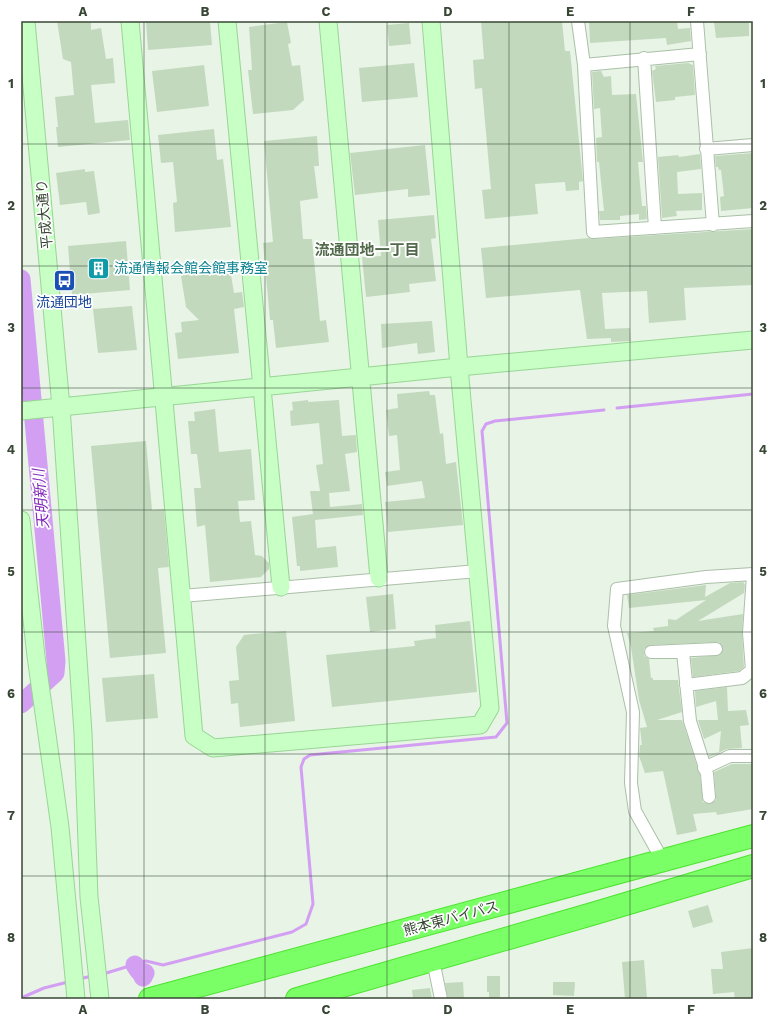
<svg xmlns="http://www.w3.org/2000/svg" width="774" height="1020" font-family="'Work Sans','Noto Sans JP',sans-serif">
	<rect width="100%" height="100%" fill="#e7f4e6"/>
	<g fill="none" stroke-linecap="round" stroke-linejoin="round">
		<path stroke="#d39ff3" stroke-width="3" d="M617,408L753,394
			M103,974L146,961L163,965L292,932L306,924L313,904L301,767L304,759L310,755L496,737L507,723L482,431L486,424L495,421L604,410
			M79,979L92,976
			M21,998L44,988L68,982"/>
		<path stroke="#d39ff3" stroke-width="19" d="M21,279L56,661L55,673L21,704
			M135,965L139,971L145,973L143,977"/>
	</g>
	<path fill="#c3d9be" d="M57,21H91V30L101,28L106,59L113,58L115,83L91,85L95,123L128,120L130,140L58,147L56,127H58L55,97L74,95L71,62L63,59Z
		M146,21H210L212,45L148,50Z
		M481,21H562L565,51H570L583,181L579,182V190L566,191L565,182L535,184L538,214L485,219L482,190L491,189L482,88L475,89L473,60L484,59Z
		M589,21H677L678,29L690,28L691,41L667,45L666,38L590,43Z
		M742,21H749V36L716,38L714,22Z
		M287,22L291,43L288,44L292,66L300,65L304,100L293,110L253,114L248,70H252L249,27Z
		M409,23L411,44L389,46L387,25Z
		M414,63L418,97L362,102L359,68Z
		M688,63L693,65L695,95L675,97V100L656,102L652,71L656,69L655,66Z
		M204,65L209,106L157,112L152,71Z
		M601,71L604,77L611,76L612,95L636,94L643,162H638L642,206H646L647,219L639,220V214L620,216V220H600L599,211H604L599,162H597L596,138L602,137L600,108L594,109L592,72Z
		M214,129L217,160L223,159L231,227L175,232L173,203L177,202L173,162L161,163L158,135Z
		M317,136L319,166H314L318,198L300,201L303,239H312L320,321L326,320L329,342L276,348L273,320H270L263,243L273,242L264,141Z
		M425,145L430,195L408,197V189L355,195L350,153Z
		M753,153V208L721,211L720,197L724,196L721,170H719L718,167H716L715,156Z
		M700,154L701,169L677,172L678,194L702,193V210L676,211L677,216L662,218L658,157L678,155L679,157Z
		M85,169V172L94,171L100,213L88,215L86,202L60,205L56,173Z
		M434,215L436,238L431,239L436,281L409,284L410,292L366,297L362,257L381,256L378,220Z
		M753,229V285L684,288L686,320L649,323L647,291L602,293L605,329L630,328L631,341L611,342V338L587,339L580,290L486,298L481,248L589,238L594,239Z
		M126,241L130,290L72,295L68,246Z
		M229,263L234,293L242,292L244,307L234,309L239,353L178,359L175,333L182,332L181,322L199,320L186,307L180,270Z
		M132,306L137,350L98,353L93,309Z
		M432,321L435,352L418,354L417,343L382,348L381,324Z
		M429,391L430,395H435L440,434L443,433L446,464L456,462L463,525L388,532L385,502L425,498L422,481L387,486L385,472L400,470L397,435L389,436L386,410L398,408L397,394Z
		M308,400V402L339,400L342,436L356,435L357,452L345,454L350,491L329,493L330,507L362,504L363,515L315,520L317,548L336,546L338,567L300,571V566H297L292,517L313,514L310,491H320L316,465L323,464L319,423L291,426L290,411L293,410L292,402Z
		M215,409L219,452L251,449L255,500L238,501L240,522L251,521L255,555L262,556L269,563V569L261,577L210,582L205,525L197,527L194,488H201L197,454H191L188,421H195L194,412Z
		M146,441L152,510L164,509L169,567L158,568L166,653L110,658L91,446Z
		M743,582L745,585L744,593L698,621L743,614L742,634L744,667L739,671L693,677L691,658L720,655L723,649L719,642L651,645L644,649V656L649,659L651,678H653V680H678L682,712L657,720H682L700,775L703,802L710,804L716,800L714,772L732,764H753V809L717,815L716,812L693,814L697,831L677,835L663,771L645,773L639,756L640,745H642L640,728L647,727L639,700L631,647L627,633L654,631L653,628L668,626V619L676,620L706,600L629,608L627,595L706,585L705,597L730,583Z
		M393,594L396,629L370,632L366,597Z
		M470,621L477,692L332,707L326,655L415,646L414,641L436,638L435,625Z
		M286,631L295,721L240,727L238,703L231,704L229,681L239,680L236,647L244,635Z
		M154,674L158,718L106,722L102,678Z
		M727,687L728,711L746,710L749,725L740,726L742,748L727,749L709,757V755L719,752L721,731L704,739L698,720H718L716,701L696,707L695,691Z
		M708,905L713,922L693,928L688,911Z
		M753,948V999H735L734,992L713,994L711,969H723L721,952Z
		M644,960L647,999H625L622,962Z
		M487,976H500V999H489V992H487Z
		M463,982L464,999H448L445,983Z
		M553,982H575L574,996L553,995Z
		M430,988L432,999H413L412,990Z"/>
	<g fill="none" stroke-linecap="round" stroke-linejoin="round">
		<defs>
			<path id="street" d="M578,21L584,65L593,232L753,221
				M697,21L713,225
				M644,58L655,228
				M584,65L700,54
				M706,149L753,145
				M182,596L478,571
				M686,685L742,678L752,670L749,633L753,575
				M704,768L730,756H753
				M709,797L707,774L690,721L683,652H651L716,649
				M663,861L635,811L631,783L633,712L614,626L617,589L706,577L753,574
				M433,960L441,999"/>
			<path id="secondary" d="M26,21L61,407L83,733L89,897L100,999
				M130,21L194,736L213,748L480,725L490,708L459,367L431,21
				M227,21L281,587
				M328,21L379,578
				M21,411L459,367L753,340
				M21,520L36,656L60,827L76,999"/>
			<path id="highway" d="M150,999L753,836
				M297,999L592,914L753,866"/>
		</defs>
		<use href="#street" stroke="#abc0a8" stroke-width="14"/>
		<use href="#secondary" stroke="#98d694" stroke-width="19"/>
		<use href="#highway" stroke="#4de42f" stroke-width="24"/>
		<use href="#street" stroke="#fff" stroke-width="12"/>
		<use href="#secondary" stroke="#c7ffc5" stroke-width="17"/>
		<use href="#highway" stroke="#7aff66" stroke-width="22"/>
	</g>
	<path fill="none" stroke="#384735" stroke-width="1" stroke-opacity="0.55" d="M144,21V999M265,21V999M387,21V999M509,21V999M630,21V999M21,144H753M21,266H753M21,388H753M21,510H753M21,632H753M21,754H753M21,876H753"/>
	<defs>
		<symbol id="building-square" viewBox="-11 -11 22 22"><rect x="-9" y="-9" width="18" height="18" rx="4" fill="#0f9aa8" stroke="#fff"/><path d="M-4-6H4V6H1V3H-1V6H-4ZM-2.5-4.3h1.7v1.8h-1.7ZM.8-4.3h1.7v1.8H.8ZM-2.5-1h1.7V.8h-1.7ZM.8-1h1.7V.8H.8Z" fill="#fff"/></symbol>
		<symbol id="bus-square" viewBox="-11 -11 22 22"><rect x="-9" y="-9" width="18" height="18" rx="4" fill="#1a4fb4" stroke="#fff"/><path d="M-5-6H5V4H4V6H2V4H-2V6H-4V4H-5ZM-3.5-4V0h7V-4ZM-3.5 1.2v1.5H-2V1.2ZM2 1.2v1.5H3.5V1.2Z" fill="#fff"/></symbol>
	</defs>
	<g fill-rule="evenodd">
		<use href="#building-square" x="86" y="256" width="25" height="25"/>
		<use href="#bus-square" x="52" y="268" width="25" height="25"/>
	</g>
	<g text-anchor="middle" stroke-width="3.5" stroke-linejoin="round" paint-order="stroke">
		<g font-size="14" fill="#384735" stroke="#fff">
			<text transform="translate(44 214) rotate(-95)" y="5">平成大通り</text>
			<text transform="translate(451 918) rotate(-15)" y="5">熊本東バイパス</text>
		</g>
		<g font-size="14" fill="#0d838f" stroke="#fff" text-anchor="start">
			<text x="114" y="273">流通情報会館会館事務室</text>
		</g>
		<g font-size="14" fill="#164399" stroke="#fff">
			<text x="64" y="307">流通団地</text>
		</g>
		<g font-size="15" font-weight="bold" fill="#526a4c" stroke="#fff">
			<text x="367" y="255">流通団地一丁目</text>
		</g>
		<g font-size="15" font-style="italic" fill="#8229b8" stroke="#fff">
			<text transform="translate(41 499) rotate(-95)" y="5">天明新川</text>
		</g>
	</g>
	<rect width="774" height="1020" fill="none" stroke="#ffffff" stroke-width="44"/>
	<rect x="22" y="22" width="730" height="976" fill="none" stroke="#384735" stroke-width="1.5"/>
	<g font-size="13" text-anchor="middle" font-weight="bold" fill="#384735">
		<text x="83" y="16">A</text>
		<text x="205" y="16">B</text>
		<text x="326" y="16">C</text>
		<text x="448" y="16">D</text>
		<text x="570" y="16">E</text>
		<text x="691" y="16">F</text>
		<text x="11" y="88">1</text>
		<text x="763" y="88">1</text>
		<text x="11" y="210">2</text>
		<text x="763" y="210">2</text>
		<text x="11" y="332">3</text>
		<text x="763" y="332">3</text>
		<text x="11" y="454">4</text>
		<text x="763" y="454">4</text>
		<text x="11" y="576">5</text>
		<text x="763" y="576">5</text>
		<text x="11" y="698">6</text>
		<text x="763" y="698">6</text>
		<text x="11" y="820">7</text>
		<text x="763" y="820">7</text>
		<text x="11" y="942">8</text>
		<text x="763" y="942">8</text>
		<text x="83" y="1014">A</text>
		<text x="205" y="1014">B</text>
		<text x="326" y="1014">C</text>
		<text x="448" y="1014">D</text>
		<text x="570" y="1014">E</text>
		<text x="691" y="1014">F</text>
	</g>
</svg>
